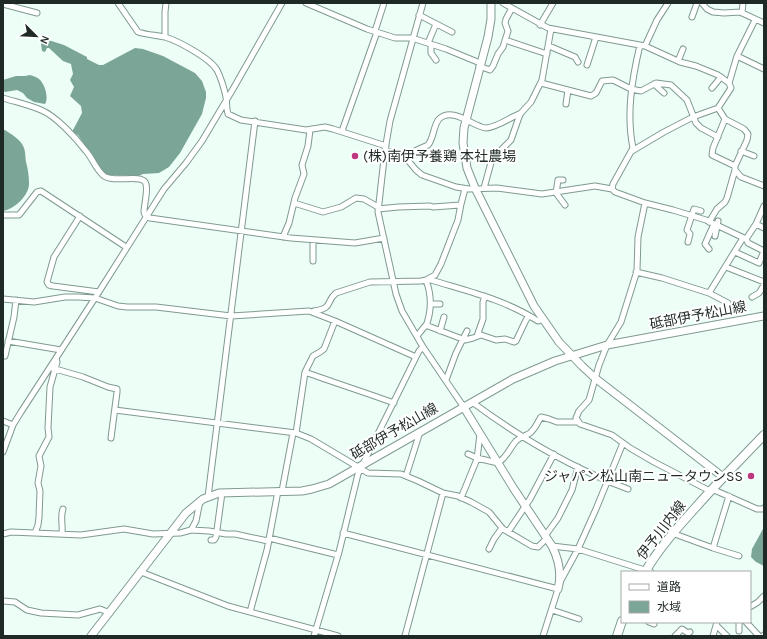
<svg xmlns="http://www.w3.org/2000/svg" width="767" height="639" font-family="Karla,'Noto Sans JP',sans-serif">
	<rect width="100%" height="100%" fill="#edfef7"/>
	<path fill="#7ba597" d="M45,39L64,45L87,57V59L99,65H103L135,48L143,49L163,56L195,73L202,81L206,92V98L202,114L180,153L169,167L159,173L143,174L138,176L107,175L104,173L78,135L72,132L82,113L81,106L70,96L74,87L70,80L73,74L71,64L63,61L49,48H47L45,52L42,51L41,44Z
		M30,75C33,76 37,77 39,79C45,84 49,98 45,104L34,102L27,98L23,93L17,90L5,92L3,90V80L16,76H25Z
		M3,129C10,133 18,138 22,144C26,150 25,156 26,162C28,169 29,176 29,184C29,195 15,209 3,211Z
		M764,527V566L756,562L751,557L752,549Z"/>
	<g fill="none" stroke-linecap="round" stroke-linejoin="round">
		<defs>
			<path id="street" d="M118,3L138,32C147,35 156,35 165,37C178,41 210,58 217,70C221,78 224,88 226,97C227,103 226,108 228,114L241,120L306,130L325,127L333,129L386,146
				M306,3L367,29L395,38H412L446,49L480,63
				M423,3L390,121L385,150L378,212L396,294L402,311L423,347L463,406
				M503,3L548,28L645,46L680,62L696,66L718,75L729,83L731,88L718,108L725,119L744,129L748,134L747,140L735,166V170L741,177L764,186
				M702,3L707,9L713,12L724,13L740,12L764,23
				M3,4L37,13
				M742,13L743,3
				M419,15L452,32
				M692,17L697,3
				M540,25L553,3
				M375,31L384,3
				M165,37V12L166,3
				M505,40L547,54
				M428,43L436,24
				M431,44V53L436,60
				M549,46L575,57L578,62
				M645,46L657,20L668,3
				M737,56L764,69
				M678,61L683,49
				M587,65L596,37
				M479,66L490,70L493,66L498,54L503,47L508,31L505,23L506,19L512,8
				M541,83L591,96L596,93L602,81L613,80L631,89L641,91L656,83L671,85L687,100L696,123L701,128L718,137
				M729,83L737,56L755,20
				M654,84L664,93
				M712,88L721,77
				M3,98C16,102 29,105 41,110C56,116 76,138 86,151C93,159 96,170 104,176C114,183 140,174 145,182C149,187 144,205 144,212L145,215L150,218L291,238L355,243L384,238
				M566,104L568,90
				M725,119L713,148L712,155L735,166
				M342,131L377,32
				M385,150L406,158L416,170L422,175L456,187L469,189L497,188L542,194L595,186L612,189L615,192L645,203L673,210L706,220L746,239L756,224L764,206
				M632,151L664,132L693,117L718,108
				M741,151L754,156
				M404,157L408,154L428,145C434,138 433,126 439,119C453,106 473,127 486,128C496,128 511,117 521,113
				M563,180H558L556,193L565,205
				M484,188L492,159L511,140L519,117L521,113L531,102L542,80L551,29
				M612,189L613,184L633,148C626,114 632,79 640,45
				M294,203L323,212L341,207L356,198L364,199L378,207
				M645,203L638,237L637,271L621,322L607,345L599,365L589,400L579,411L576,418L580,424L612,435L630,448L654,462L710,491
				M378,209L398,207L430,206L433,207L460,205
				M3,215H19L37,192L41,191L126,247
				M80,216L54,257L47,282L49,285L53,286L99,292
				M709,222L717,209L725,202L727,198L735,170
				M756,224L764,228
				M715,236L718,221
				M283,237L289,223L295,198L304,174L302,165L308,146L310,130
				M746,239L748,243L764,251
				M688,242L690,234L687,230L694,209L701,211
				M709,249L705,244L714,224
				M735,252L759,263L764,251
				M313,261V240
				M726,267L764,282
				M636,272L662,278L709,293L743,238
				M428,279C466,291 504,299 538,321L543,319
				M426,280C432,296 432,310 426,326
				M709,293L728,303
				M752,297L759,293L764,285
				M3,299L34,302L65,297H78L95,298L118,306L127,307H156L231,316L309,311L335,321L416,357
				M431,304H440
				M314,311C334,308 325,302 336,293L370,282L421,281L426,280L435,275L441,264L458,220L461,204L465,189
				M440,331L444,317
				M417,336L425,326H428L465,340L473,338L481,335L496,340L505,339L514,342L516,341L526,320L529,316
				M477,336L483,319V302L485,296
				M8,341L61,350
				M5,356L14,317L16,300
				M52,368L83,377L108,387L117,389V392L111,438
				M305,372C335,383 364,392 394,403
				M446,380L456,353L467,331
				M472,402C519,437 572,468 628,489
				M115,410L296,433L311,439L368,473L401,474L418,481L443,493L458,496L471,502L489,512L503,529L532,546L538,547L547,538
				M3,421L13,425
				M296,433L305,372L313,356L320,352L324,349L335,321
				M3,452L13,425L21,412L95,298L164,189L186,163L202,141L233,89L282,3
				M468,454L477,458L498,463C508,456 509,449 516,441C521,436 526,436 530,433C536,428 537,423 541,417L549,419L557,422H578
				M406,476L419,435L418,433
				M712,489L757,509H762L764,508
				M282,491L293,433
				M208,497L255,121
				M461,498L477,459L480,434
				M191,530L196,521L200,501
				M508,532L530,499L554,454
				M35,533L38,525L39,517L40,491L38,483L41,466L39,456L49,437L48,428L50,387L57,362L56,358
				M343,533L558,589L543,636
				M672,533L713,548L729,496
				M3,534L11,532L81,535L124,529L153,534L180,533L191,530L209,531L226,534H235L268,541
				M62,534C63,525 60,517 63,509
				M545,536L558,518L572,490L578,467
				M269,538L338,555
				M211,540H214L216,537L222,493
				M552,546L578,549L651,572
				M713,548L739,556
				M489,549L494,539L502,528
				M141,572L228,606L338,636
				M560,582L578,549L596,509L623,443
				M3,601L15,602L27,610L41,613L78,615L100,609L110,613
				M750,607L758,602L764,596
				M552,610L579,619
				M250,612L267,550L278,491
				M649,622L654,624V622
				M739,622V631
				M746,622L759,636
				M717,626L727,636
				M314,636L339,552L358,474L419,351L423,347
				M405,636L443,493
				M675,636L682,629L688,633L690,632
				M713,636L717,622
				M763,636L764,635"/>
			<path id="secondary" d="M491,3V19L488,37L464,128L463,143L467,168L475,188L534,306L559,342L582,366L595,378L723,477
				M463,406L514,489L552,546C559,560 562,574 558,589
				M91,636L186,513L203,499L219,493L302,491L312,489L329,484L513,379L555,361L607,345L764,316"/>
			<path id="primary" d="M645,572C659,548 678,527 696,507C718,482 741,459 764,435
				M617,636L622,621"/>
		</defs>
		<use href="#street" stroke="#7f9a90" stroke-width="7"/>
		<use href="#secondary" stroke="#7f9a90" stroke-width="9"/>
		<use href="#primary" stroke="#7f9a90" stroke-width="10"/>
		<use href="#street" stroke="#fff" stroke-width="5"/>
		<use href="#secondary" stroke="#fff" stroke-width="7"/>
		<use href="#primary" stroke="#fff" stroke-width="8"/>
	</g>
	<g fill="#bb387f" stroke="#fff" stroke-width="1.5">
		<circle cx="355" cy="156" r="4"/>
		<circle cx="751" cy="476" r="4"/>
	</g>
	<g text-anchor="middle" stroke-width="4" stroke-linejoin="round" paint-order="stroke">
		<g font-size="14" fill="#1f2926" stroke="#fff" text-anchor="start">
			<text x="363" y="161">(株)南伊予養鶏 本社農場</text>
			<text x="743" y="481" text-anchor="end">ジャパン松山南ニュータウンSS</text>
		</g>
		<g font-size="14" fill="#1f2926" stroke="#fff">
			<text transform="translate(698 315) rotate(-11)" y="5">砥部伊予松山線</text>
			<text transform="translate(394 431) rotate(-30)" y="5">砥部伊予松山線</text>
			<text transform="translate(661 530) rotate(-52)" y="5">伊予川内線</text>
		</g>
	</g>
	<rect width="767" height="639" fill="none" stroke="#1f2926" stroke-width="8"/>
	<rect x="621" y="571" width="130" height="52" fill="#ffffff" stroke="#a5a9a8"/>
	<rect x="629" y="584" width="20" height="6" fill="#ffffff" stroke="#a5a9a8"/>
	<text x="657" y="591" font-size="12" fill="#1f2926">道路</text>
	<rect x="629" y="601" width="20" height="12" fill="#7ba597" stroke="#a5a9a8"/>
	<text x="657" y="611" font-size="12" fill="#1f2926">水域</text>
	<g transform="translate(36 36) rotate(114)" stroke="#ffffff" stroke-width="3" paint-order="stroke">
	<path d="M0-3L7 15L0 10L-7 15Z" fill="#1f2926"/>
	<text y="-6" font-size="11" font-weight="bold" text-anchor="middle" fill="#1f2926">N</text>
	</g>
</svg>
